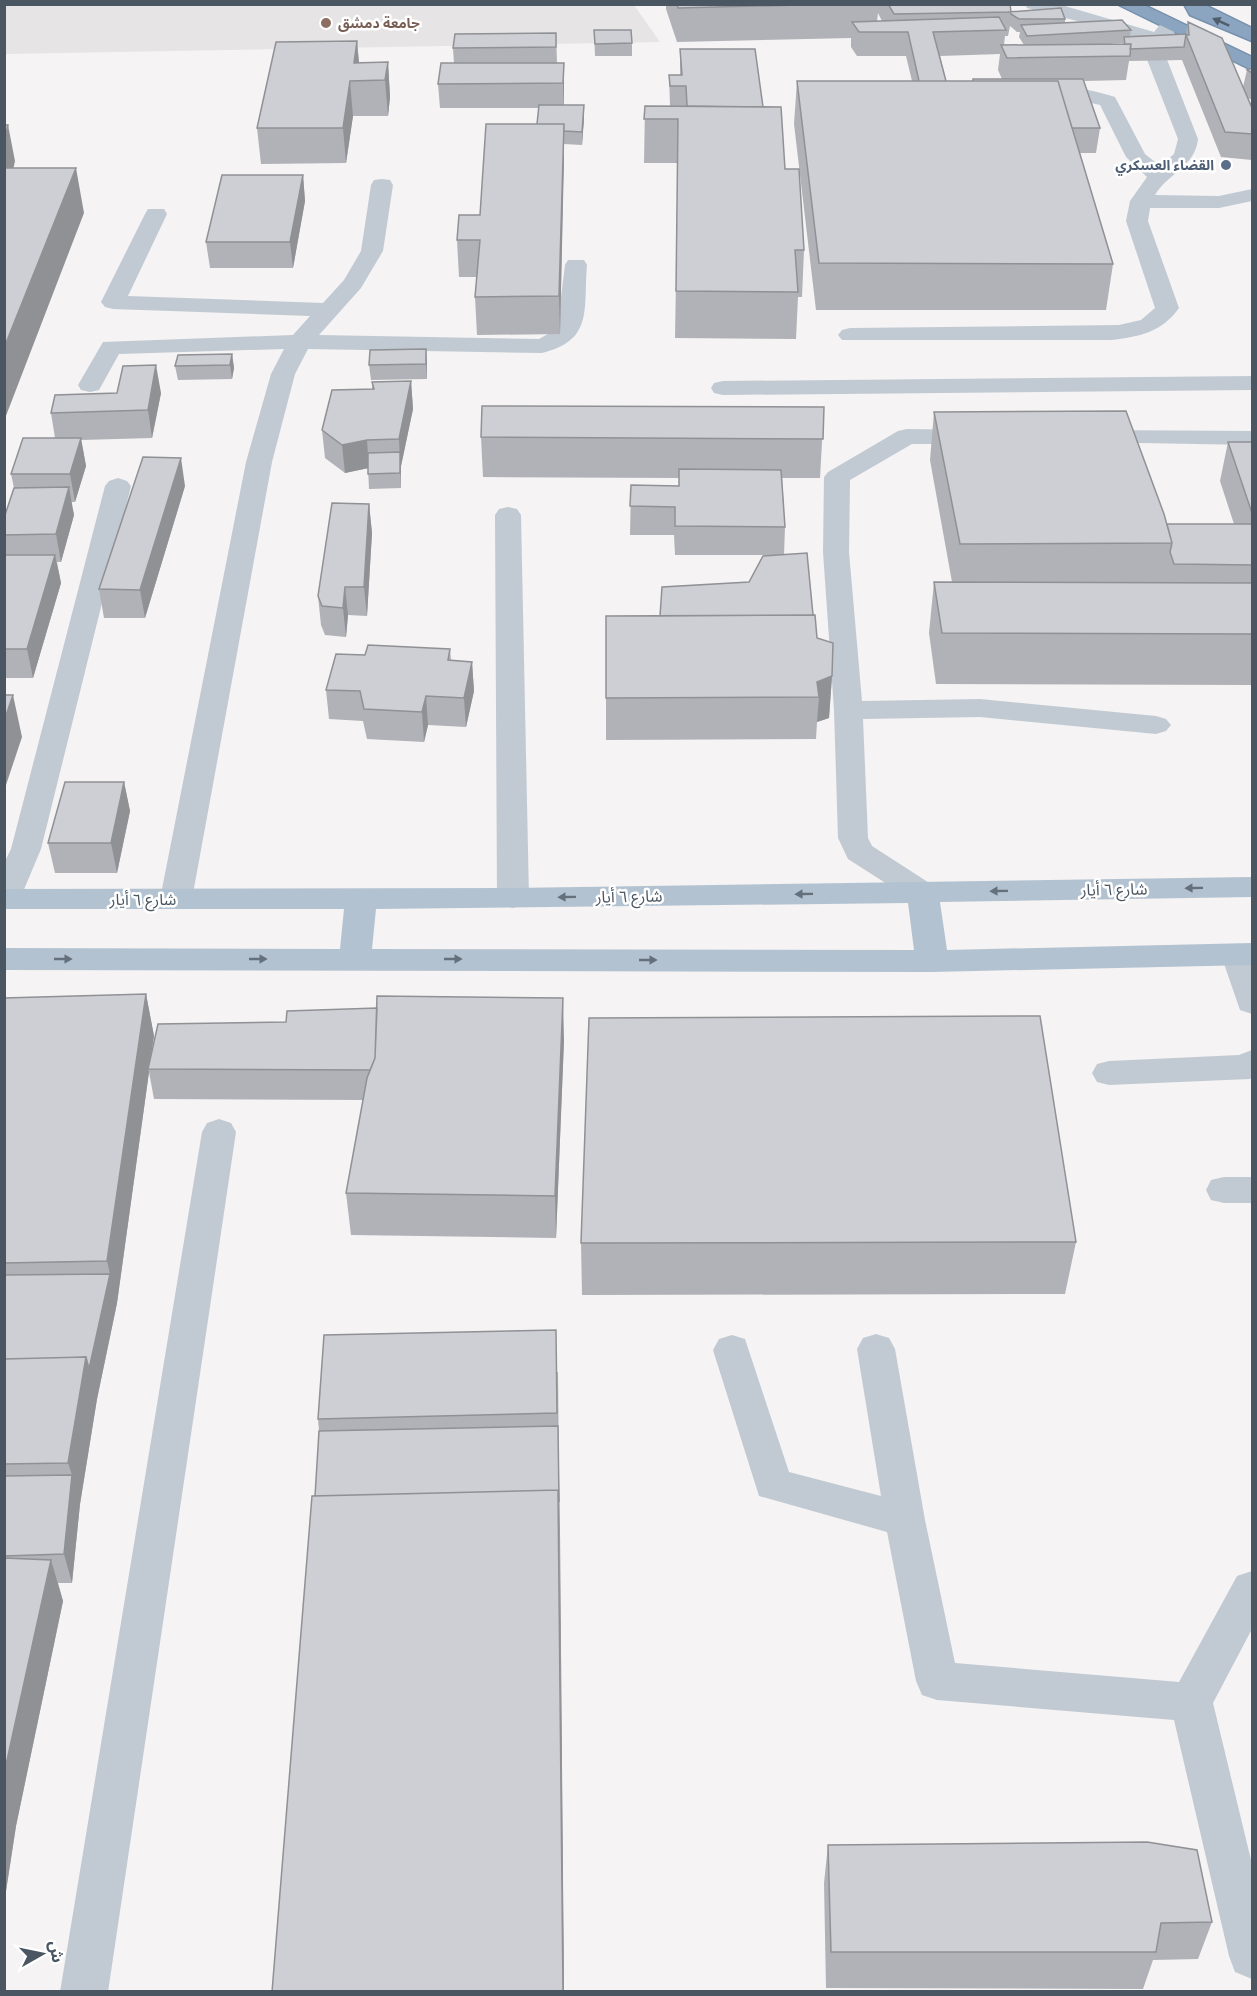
<svg xmlns="http://www.w3.org/2000/svg" width="1257" height="1996" font-family="Ubuntu,'Noto Sans Arabic',sans-serif">
	<rect width="100%" height="100%" fill="#f5f3f3"/>
	<path fill="#e6e4e5" d="M4,5H634L660,42L5,54Z"/>
	<g fill="none" stroke-linecap="round" stroke-linejoin="round">
		<defs>
			<path id="highway" d="M1117,4H1142L1252,57V70Z
				M1184,4H1203L1252,28V41L1190,15Z"/>
		</defs>
		<use href="#highway" stroke="#7690ad" stroke-width="3"/>
		<path fill="#c1cad2" fill-rule="evenodd" d="M1025,4H1058L1154,32L1163,21H1177L1180,25L1168,41L1166,57L1198,139C1195,167 1168,173 1155,195L1219,196L1252,189V201L1219,208H1150L1148,221L1179,308C1162,332 1139,337 1111,340H842L838,335L842,330L850,328L1119,325L1141,320L1155,308L1126,221L1130,201L1147,177L1126,157L1100,105C1079,99 1058,103 1037,98L1034,94L1037,90C1062,83 1091,90 1115,97L1145,154L1160,166L1174,154L1178,139L1146,57L1148,43L1104,28L1027,8Z
			M382,179L390,180L393,185L383,251L361,288L319,335L539,339L557,329L565,265L568,260H584L587,265C583,310 594,340 542,353L308,349L295,374L272,462L192,899L187,906L176,909L165,906L160,899L246,462L271,374L284,349L119,354L99,390L90,392L81,390L78,385L103,342L293,335L310,316L113,309L105,307L101,302L145,214L148,209H164L167,214L128,296L323,303L344,280L361,251L371,185L374,180Z
			M1252,376V390L723,395L714,393L711,388L714,383L723,381Z
			M907,429L978,430L987,432L990,437L987,442L978,444H912L850,480L849,552L862,701L980,699L1156,716L1166,719L1171,725L1166,731L1156,734L980,717L863,719L868,838L872,846L934,886L939,893L934,900L923,903L912,900L848,859L838,838L834,710L823,552L824,477L828,472L898,431Z
			M1093,430L1252,431V445L1084,442L1081,437L1084,432Z
			M118,478L127,481L131,486L41,849L20,899L15,906L4,909V863L11,849L105,486L109,481Z
			M508,507L517,509L521,515L529,898L524,905L513,908L502,905L497,898L495,515L499,509Z
			M1237,944L1248,947L1252,954V1014L1240,1010L1221,955L1226,947Z
			M1252,1050V1078L1250,1079L1109,1085L1097,1082L1092,1073L1097,1064L1109,1061L1239,1055Z
			M219,1119L231,1123L236,1132L108,1992H60L202,1132L207,1123Z
			M1224,1177H1252V1203H1224L1211,1200L1206,1190L1211,1180Z
			M876,1334L889,1338L895,1349L925,1520L955,1663L1179,1682L1237,1576L1252,1571V1629L1213,1703L1252,1864V1979L1235,1972L1229,1956L1174,1720L937,1700L922,1695L916,1681L887,1532L759,1496L713,1350L719,1339L732,1335L745,1339L789,1472L881,1496L857,1349L863,1338Z"/>
		<path fill="#b3c2d1" fill-rule="evenodd" d="M1252,877V897L940,902L947,950L1252,943V965L932,972L4,970V948L340,949L344,909H4V889L513,888ZM908,903L914,950L372,949L376,909Z"/>
		<use href="#highway" fill="#8ba5c1" fill-rule="evenodd"/>
	</g>
	<path fill="#b0b2b7" fill-rule="evenodd" d="M666,4H1010L1011,12L1065,19V23L1131,30L1130,36L1186,34L1188,22L1243,87L1247,70L1252,68V100L1248,98L1252,108V160L1221,157L1182,60L1129,61L1126,80L1083,81L1100,128L1096,153H1080L1113,264L1106,310H816L794,124L797,81H912L906,56H857L851,47V38L677,42L666,9ZM878,13L882,21H877ZM1010,26L1017,32H1020L1019,37L1024,45H1004L1005,36H1008ZM1123,43L1122,44L1094,45ZM1000,54L998,70L1002,79L973,81H946L940,56Z
		M594,30L632,43V56H595Z
		M556,33L557,63H564V105L584,118L582,145L564,144L560,334L477,335L475,297L477,277H459L457,240L480,215L537,124L539,108H440L438,84L454,63L453,48Z
		M357,41L359,62H388L390,97L388,116H353L346,163L261,164L257,128Z
		M680,49L763,107L785,169L804,250L802,297H798L796,339L675,338L678,163H644L645,106H670L669,75H680Z
		M303,175L305,201L293,268H210L206,242Z
		M232,354L234,368L232,379L178,380L175,366Z
		M427,363V379L371,380L369,365Z
		M411,381L413,409L401,466V488L369,489L368,468L345,473L325,458L322,430L372,389V382Z
		M161,393L152,438L81,440L86,466L75,502H71L74,515L61,562H57L61,583L33,678H4V518L14,488L11,474L55,438L51,413Z
		M824,407L820,478H782L785,527L784,555L813,615L817,638L832,676L829,718L817,722L816,739L606,740V616H660L749,582L773,555H675L674,535H630L631,485L679,486V478L483,477L481,437Z
		M934,412L1167,524H1234L1220,481L1228,442H1252V685L936,684L929,633L934,582H952L930,460Z
		M185,486L145,618H104L99,589Z
		M369,504L372,533L367,616L348,615L346,637L325,635L321,625L318,596Z
		M450,649L451,660L472,662L474,691L466,727L428,725L424,742L367,739L363,721L329,719L326,690L365,655Z
		M124,782L130,811L117,873H55L48,843Z
		M146,994L154,1036L151,1055L564,1040L556,1238L351,1235L346,1193L363,1100L154,1099L149,1072L117,1303L97,1399L80,1504L72,1583H58L63,1601L16,1826L4,1904V998Z
		M1076,1242L1065,1294L582,1295L581,1243Z
		M558,1372L564,1992H272L315,1496L319,1431L318,1419Z
		M828,1845L1212,1922L1198,1959L1153,1960L1143,1989L826,1988L824,1883Z"/>
	<path fill="#909195" d="M357,41L360,76L354,63Z
		M388,62L390,97L388,116L385,80Z
		M564,63V88L563,108V83Z
		M350,81L353,116L346,163L343,128Z
		M584,105V118L582,145V132Z
		M564,124V159L560,334L559,296Z
		M8,125L15,161L7,198L4,182V142Z
		M76,168L84,213L4,421V348Z
		M303,175L305,201L293,268L290,242Z
		M426,349L427,363V379L426,364Z
		M232,354L234,368L232,379L230,365Z
		M156,365L161,393L152,438L148,410Z
		M411,381L413,409L401,466V488L399,439Z
		M81,438L86,466L75,502L70,474Z
		M367,440L369,468L345,473L342,445Z
		M181,458L185,486L145,618L140,590Z
		M69,487L74,515L61,562L56,534Z
		M369,504L372,533L367,616L364,587Z
		M55,555L61,583L33,678L27,649Z
		M345,587L348,615L346,637L343,608Z
		M472,662L474,691L466,727L464,698Z
		M832,676L829,718L817,722L819,697L817,682Z
		M13,695L22,737L4,791V721Z
		M426,696L428,725L424,742L422,712Z
		M124,782L130,811L117,873L111,843Z
		M146,994L154,1036L149,1069H148L149,1072L117,1303L97,1399L80,1504L72,1583L64,1554L72,1475L68,1463L86,1357L110,1274L107,1261Z
		M563,998L564,1040L556,1238L555,1196Z
		M556,1330L560,1531L564,1992H563L559,1502Z
		M51,1560L63,1601L16,1826L4,1904V1774Z"/>
	<path fill="#cdcfd5" stroke="#909195" stroke-width="1.5" d="M677,4H838L678,8Z
		M888,4H1010L1011,12L894,14Z
		M1061,8L1065,19H1019L1011,14V12H1008Z
		M999,17L1006,30L933,32L946,81H919L908,32H859L852,22Z
		M1122,20L1131,30L1027,36L1021,25Z
		M1188,22L1222,38L1252,108V134L1225,132L1186,35H1189Z
		M594,30H631L632,43L595,44Z
		M556,33V47L453,48L455,34Z
		M1186,34L1184,47L1130,49L1131,44H1125L1124,37Z
		M357,41L354,63L388,62L385,80L350,81L343,128H257L276,42Z
		M1131,44L1130,56L1007,58L1001,45Z
		M680,49H755L763,107L687,106L686,86H670L669,75H682Z
		M441,63H564L563,83L438,84Z
		M1252,68V73L1247,70Z
		M973,79H1083L1100,128H1072L1058,81H973Z
		M797,81H1058L1113,264L819,263Z
		M539,105H584L582,132L564,131V124H537Z
		M645,106L781,107L785,169H799L804,250H795L798,292L676,291L678,119H644Z
		M486,124H564L559,296L475,297L480,240H457L459,215H480Z
		M4,125H8L4,142Z
		M4,168H76L4,348Z
		M222,175H303L290,242H206Z
		M426,349V364L369,365L370,350Z
		M232,354L230,365L175,366L178,355Z
		M156,365L148,410L51,413L55,395L117,393L123,366Z
		M411,381L399,439L367,440L342,445L322,430L332,390L374,389L372,382Z
		M482,406L824,407L823,439L481,437Z
		M1126,411L1164,514L1172,543L960,544L934,412Z
		M23,438H81L70,474H11Z
		M1228,442H1252V513Z
		M400,452V473L368,474V453Z
		M143,457L181,458L140,590L99,589Z
		M679,469L781,470L785,527L675,526V507L630,506L631,485L679,486Z
		M69,487L56,534L4,535V518L14,488Z
		M332,503L369,504L364,587H345L343,608L322,606L318,596Z
		M1167,524H1252V565L1174,564L1170,552L1172,543Z
		M807,553L813,615L660,616L662,587L749,582L763,556Z
		M4,555H55L27,649H4Z
		M934,582L1252,583V634L942,633Z
		M815,615L817,638L833,643L832,676L817,682L819,697L606,698V616Z
		M368,645L450,649L448,660L472,662L464,698L426,696L422,712L364,709L360,691L326,690L336,654L365,655Z
		M4,695H13L4,721Z
		M65,782H124L111,843H48Z
		M146,994L107,1261L4,1263V998Z
		M377,996L563,998L555,1196L346,1193L367,1078L375,1058Z
		M377,1008L375,1058L370,1070L148,1069L158,1024L286,1022L287,1011Z
		M1040,1016L1076,1242L581,1243L589,1018Z
		M110,1274L89,1369L86,1357L4,1359V1275Z
		M556,1330L557,1413L318,1419L324,1335Z
		M86,1357L68,1463L4,1464V1359Z
		M558,1426L559,1502L558,1490L315,1496L319,1431Z
		M72,1475L64,1554L4,1556V1476Z
		M558,1490L563,1992H272L312,1496Z
		M4,1558L51,1560L4,1774Z
		M1147,1842L1197,1850L1212,1922L1161,1923L1156,1952H831L828,1845Z"/>
	<defs><path id="oneway-solid" d="M-6-.8H1V-3.2L6.5 0L1 3.2V.8H-6Z" transform="scale(1.5)"/></defs>
	<use fill="#505e6b" href="#oneway-solid" transform="translate(1221 22) rotate(-156)"/>
	<g fill="#64717d">
		<use href="#oneway-solid" transform="translate(1194 888) rotate(179)"/>
		<use href="#oneway-solid" transform="translate(999 891) rotate(179)"/>
		<use href="#oneway-solid" transform="translate(804 894) rotate(179)"/>
		<use href="#oneway-solid" transform="translate(567 897) rotate(179)"/>
		<use href="#oneway-solid" transform="translate(63 959)"/>
		<use href="#oneway-solid" transform="translate(258 959)"/>
		<use href="#oneway-solid" transform="translate(453 959)"/>
		<use href="#oneway-solid" transform="translate(648 960)"/>
	</g>
	<circle fill="#8d6e63" stroke="#fff" stroke-width="2" cx="326" cy="23" r="6"/>
	<circle fill="#5c6f8a" stroke="#fff" stroke-width="2" cx="1226" cy="165" r="6"/>
	<g text-anchor="middle" stroke-width="5" stroke-linejoin="round" paint-order="stroke">
		<g font-size="14" font-weight="bold" fill="#785e54" stroke="#fff" text-anchor="start">
			<text x="338" y="28">جامعة دمشق</text>
		</g>
		<g font-size="14" font-weight="bold" fill="#4e5e75" stroke="#fff" text-anchor="end">
			<text x="1214" y="170">القضاء العسكري</text>
		</g>
		<g font-size="16" fill="#4a5661" stroke="#fff">
			<text transform="translate(1114 889) rotate(-1)" y="6">شارع ٦ أيار</text>
			<text transform="translate(629 896) rotate(-1)" y="6">شارع ٦ أيار</text>
			<text x="143" y="905">شارع ٦ أيار</text>
		</g>
	</g>
	<rect width="1257" height="1996" fill="none" stroke="#4a5661" stroke-width="12"/>
	<g transform="translate(42 1954) rotate(81)" stroke="#ffffff" stroke-width="4.5" paint-order="stroke">
	<path d="M0-4.5L10 22L0 15L-10 22Z" fill="#4a5661"/>
	<text y="-9" font-size="16" font-weight="bold" text-anchor="middle" fill="#4a5661">ش</text>
	</g>
</svg>
